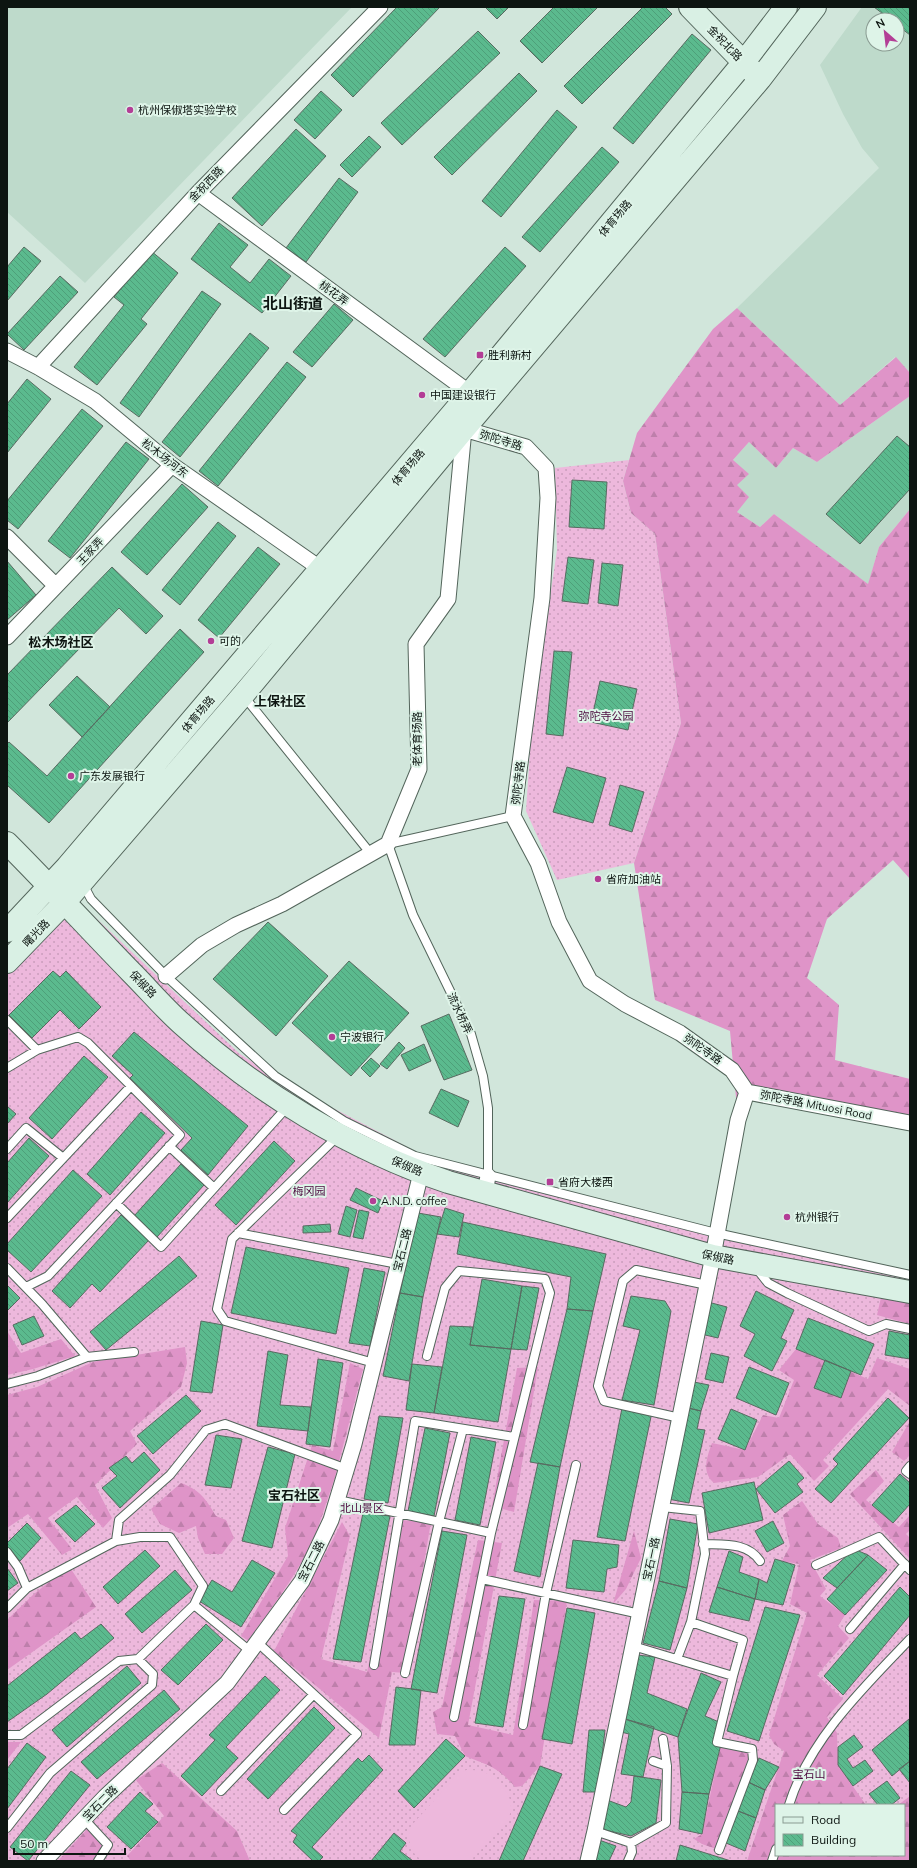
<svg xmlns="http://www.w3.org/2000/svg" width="917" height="1868" font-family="Mulish,'Noto Sans SC',sans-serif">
	<defs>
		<pattern id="grass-dots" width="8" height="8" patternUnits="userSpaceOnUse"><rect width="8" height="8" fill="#edb8dc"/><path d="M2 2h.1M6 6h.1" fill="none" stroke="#ca9dbc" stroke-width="1.8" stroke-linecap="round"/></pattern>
		<pattern id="forest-firs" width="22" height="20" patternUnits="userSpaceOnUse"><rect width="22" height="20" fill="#df94c8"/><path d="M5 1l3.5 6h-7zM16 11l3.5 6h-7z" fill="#be7fab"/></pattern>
		<pattern id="building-back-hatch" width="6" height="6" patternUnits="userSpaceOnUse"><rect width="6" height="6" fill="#5bba8e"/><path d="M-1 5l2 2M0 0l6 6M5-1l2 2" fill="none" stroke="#4e9f79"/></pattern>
	</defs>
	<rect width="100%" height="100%" fill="#d1e6db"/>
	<path fill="#bedacb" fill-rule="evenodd" d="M7,7H352L85,283L7,212Z
		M862,7H910V373L895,357L840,405L737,308L879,168L862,148L843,114L820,65ZM873,20H897V44H873Z
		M910,396V509L879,547L868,585L774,514L760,527L737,512V485L733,460L749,442L776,468L793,448L817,462Z"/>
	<path fill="url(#grass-dots)" fill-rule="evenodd" d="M629,460L623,481L631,513L655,534L681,723L634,863L557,880L526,811L532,721L557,550L555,468Z
		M65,889L240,1054L287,1084L436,1162L910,1279V1861H7V945ZM776,1805H904V1855H776Z"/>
	<path fill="url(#forest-firs)" d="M737,308L840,405L896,357L910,373V396L817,462L793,448L776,468L749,442L733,460L749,474L737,485L749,497L737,512L760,527L774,514L868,584L879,547L910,509V879L893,860L827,919L807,978L839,1005L835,1060L910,1079V1123L747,1092L738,1120L730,1031L655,1000L634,863L681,723L655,534L631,513L623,481L637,433L713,329Z
		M882,1293L910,1299V1324L877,1315Z
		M7,1331L21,1353L61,1339L75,1356L33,1369L7,1375Z
		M185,1347L187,1363L181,1387L130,1431L137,1444L95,1485L112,1518L103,1528L77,1497L48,1518L72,1549L62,1555L28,1514L7,1528V1395L37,1387L93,1362Z
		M796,1349L868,1379L877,1358L910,1369V1406L888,1389L823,1460L829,1466L814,1481L790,1454L758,1477L714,1483C701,1472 707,1457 712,1443L745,1450L763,1415L779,1418L794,1380L779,1370Z
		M350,1363L363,1369L335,1477L312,1545L290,1581L249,1641L241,1636L288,1556L285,1528L312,1445L333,1451Z
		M538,1367L514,1512L492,1506L517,1368Z
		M910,1421V1455L904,1461L892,1452Z
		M876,1470L884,1481L866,1500L899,1527L910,1515V1530L906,1534L910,1538V1559L850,1494Z
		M181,1483C200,1490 206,1499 216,1516L226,1520L234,1538L222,1554H205L198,1538L196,1526L179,1533L160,1524L151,1509Z
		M802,1501L818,1524L838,1538L841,1548L810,1560L826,1589L820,1596L845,1615L838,1626L849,1638L817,1675L843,1699L827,1717L837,1733L838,1765L866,1805H776V1855H904V1805H898L910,1796V1861H747L784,1751L774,1744L769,1735L807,1613L790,1604L799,1564L782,1561L790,1546L783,1515Z
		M399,1520L431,1522L405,1673L392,1672L379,1738L274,1651L342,1522L350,1536L321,1659L367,1672Z
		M634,1531L641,1558L626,1589L613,1604Z
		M478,1540L502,1543L468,1725L513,1735L534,1600L567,1601L540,1766L522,1786L515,1787C498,1767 488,1765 465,1756L455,1736L437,1734L433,1712L442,1707Z
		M69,1566L96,1607L7,1670V1620L34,1594Z
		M7,1742H21L7,1760Z
		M721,1744L750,1753L753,1760L719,1850L702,1844L694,1839L702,1834Z
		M162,1763L237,1831L250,1861H131L127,1856L164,1816L136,1780Z
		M90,1826L105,1850L99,1861H58Z"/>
	<path fill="#edb8dc" d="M466,1770C472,1770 479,1770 484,1772C502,1780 520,1803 506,1822C496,1836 482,1848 470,1861H422L413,1852L408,1838L411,1826L457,1775Z"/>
	<path fill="url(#building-back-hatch)" stroke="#586b61" d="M397,7H440L353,97L331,75Z
		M485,7H509L497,19Z
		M554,7H598L542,63L520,41Z
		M643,7H665L672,14L582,104L564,86Z
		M874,7H910V35L897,25V20H891Z
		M478,31L500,53L402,145L381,123Z
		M692,34L711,50L633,144L613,128Z
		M519,73L537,91L452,175L434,157Z
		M321,91L342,110L315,139L294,120Z
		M557,110L577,127L501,217L482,201Z
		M296,129L326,156L262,226L232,198Z
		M369,136L381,147L352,177L340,165Z
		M602,147L619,162L540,252L522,237Z
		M339,178L358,192L306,262L286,248Z
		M219,223L248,245L230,267L250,283L269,259L291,276L262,313L191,259Z
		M24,247L41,261L7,301V267Z
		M505,247L526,266L445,357L423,339Z
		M151,251L178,273L141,319L147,324L97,385L74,367L124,305L114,297Z
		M60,276L78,292L24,350L7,334Z
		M202,291L221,304L139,417L120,403Z
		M334,304L353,320L312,367L293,352Z
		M250,333L269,348L180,457L162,442Z
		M287,362L306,377L218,486L199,471Z
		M27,379L51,399L7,453V404Z
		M82,409L103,426L18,529L7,520V501Z
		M897,436L910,447V489L860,544L826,514Z
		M126,442L149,459L70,558L48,541Z
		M572,480L607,482L604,529L569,527Z
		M182,484L208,507L147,575L121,552Z
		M218,522L236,536L180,605L162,590Z
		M258,547L280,564L219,638L198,620Z
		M568,557L594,560L588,604L562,601Z
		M7,561L36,595L7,620Z
		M602,563L623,565L618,606L598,603Z
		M112,567L163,616L146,634L119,608L7,723V675Z
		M180,629L204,652L49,823L7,785V744L9,742L47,776Z
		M554,651L572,652L563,736L546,734Z
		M77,676L110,707L82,737L49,705Z
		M600,681L637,689L628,730L591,722Z
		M567,767L606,778L593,823L553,812Z
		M620,785L644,792L632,832L609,825Z
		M268,922L328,976L276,1036L213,979Z
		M349,961L409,1013L351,1076L292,1023Z
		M53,971L60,977L66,971L101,1007L79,1029L60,1010L32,1038L9,1015Z
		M449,1014L472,1070L444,1080L421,1026Z
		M134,1032L248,1126L208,1175L181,1150L192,1138L130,1078L133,1075L112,1056Z
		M399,1042L405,1048L387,1069L380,1064Z
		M424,1044L431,1061L409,1071L401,1055Z
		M84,1056L108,1077L52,1139L29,1118Z
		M371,1058L380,1066L370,1077L361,1068Z
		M441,1089L469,1101L458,1127L429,1113Z
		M7,1106L16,1114L7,1124Z
		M141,1112L165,1133L110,1195L87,1174Z
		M29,1138L49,1156L7,1203V1163Z
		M274,1141L295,1161L236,1225L215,1205Z
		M181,1164L204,1185L157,1237L134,1216Z
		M73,1170L102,1196L31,1272L7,1250V1244Z
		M356,1188L383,1201L378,1213L350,1200Z
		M346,1206L357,1210L350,1237L338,1234Z
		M445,1208L464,1214L459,1237L437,1234Z
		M359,1210L369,1212L363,1239L353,1237Z
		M418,1213L441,1217L423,1297L400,1293Z
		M121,1215L149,1240L100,1292L92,1284L70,1308L52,1291Z
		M463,1222L606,1254L593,1311L567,1309L571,1277L457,1254Z
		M330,1224L331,1232L303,1233V1226Z
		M246,1247L349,1268L336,1334L231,1313Z
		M179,1256L197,1276L106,1350L90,1332Z
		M364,1268L385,1272L370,1346L349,1343Z
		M482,1279L522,1286L511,1349L470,1345Z
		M7,1285L20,1298L7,1311Z
		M522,1286L539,1288L527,1350L511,1349Z
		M756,1291L794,1310L781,1338L787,1341L772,1371L744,1356L755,1334L740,1326Z
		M400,1293L423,1297L409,1381L383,1376Z
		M631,1296L665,1301L671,1311L654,1405L622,1400L640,1330L623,1326Z
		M708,1302L727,1307L718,1338L701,1334Z
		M567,1309L593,1311L560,1467L530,1462Z
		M34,1316L44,1336L22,1345L13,1325Z
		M808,1318L874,1344L861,1375L796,1349Z
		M201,1321L223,1325L212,1393L190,1391Z
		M450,1326L473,1327L470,1345L511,1349L498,1422L434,1413Z
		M889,1331L910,1335V1359L885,1355Z
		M268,1351L288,1355L280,1405L311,1407L308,1431L257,1426Z
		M711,1353L729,1357L723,1383L705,1379Z
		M318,1359L343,1363L330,1447L306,1444Z
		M825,1360L851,1371L841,1398L814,1388Z
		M412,1364L442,1367L434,1413L406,1410Z
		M749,1367L789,1383L776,1415L736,1398Z
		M694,1382L709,1385L701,1411L688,1408Z
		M186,1395L201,1411L153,1454L137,1436Z
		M888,1398L909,1418L831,1503L815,1489L838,1464L833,1459Z
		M622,1408L652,1412L625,1541L597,1537Z
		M688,1408L701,1411L697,1429L705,1430L689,1503L668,1499Z
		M731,1409L757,1420L745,1450L718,1439Z
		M379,1416L403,1418L388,1503L364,1499Z
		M425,1428L450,1433L434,1516L408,1511Z
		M216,1435L242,1439L231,1488L205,1485Z
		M471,1437L496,1442L480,1525L455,1520Z
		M268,1447L295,1454L272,1548L242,1541Z
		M144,1452L160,1470L120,1508L102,1488L117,1476L109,1468L126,1456L132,1463Z
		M789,1461L804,1478L797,1484L803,1492L775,1513L756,1489Z
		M538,1463L560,1467L540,1577L514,1571Z
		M900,1474L910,1483V1504L893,1523L872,1505Z
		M754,1482L763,1520L709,1533L702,1493Z
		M76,1505L95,1524L75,1542L55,1521Z
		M363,1513L390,1516L361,1662L333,1659Z
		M670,1519L698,1524L687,1588L659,1581Z
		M773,1521L784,1543L767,1552L755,1531Z
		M27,1523L41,1538L20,1561L7,1547V1543Z
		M442,1531L467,1535L437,1693L411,1689Z
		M573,1540L619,1545L617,1567L607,1569L604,1592L566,1588Z
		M854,1549L868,1555L837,1588L823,1578Z
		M145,1550L160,1566L118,1604L103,1587Z
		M729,1551L743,1557L739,1572L759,1579L755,1599L717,1587Z
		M868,1555L887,1570L845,1615L827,1599Z
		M775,1559L795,1565L783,1605L755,1599L759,1579L767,1583Z
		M252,1560L275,1573L241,1627L199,1601L212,1580L232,1592Z
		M7,1568L18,1583L7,1591Z
		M175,1570L192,1590L142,1633L125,1614Z
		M659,1581L687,1588L670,1650L643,1643Z
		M717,1587L755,1599L749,1621L709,1612Z
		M900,1587L910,1597V1615L843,1695L824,1676Z
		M499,1596L525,1599L503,1727L475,1723Z
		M765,1607L800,1615L759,1741L727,1731Z
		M567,1608L595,1613L572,1744L542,1739Z
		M101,1624L114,1638L47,1694L7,1722V1686L75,1632L81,1639Z
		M206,1624L223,1640L178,1685L161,1670Z
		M637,1655L655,1657L647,1693L687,1709L678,1737L625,1719Z
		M127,1666L141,1683L67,1747L52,1730Z
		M701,1673L721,1682L705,1716L719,1722L721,1744L709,1794L682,1792L678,1737Z
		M265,1676L280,1690L226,1747L238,1758L202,1796L181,1776L215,1740L209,1735Z
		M396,1687L421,1690L415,1745H389Z
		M164,1690L180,1709L97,1779L81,1762Z
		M314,1707L335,1728L268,1799L247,1779Z
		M625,1719L654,1727L643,1777L621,1774L629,1734L621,1732Z
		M909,1719L910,1761L892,1776L872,1750Z
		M589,1730H605L598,1792H583Z
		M854,1735L863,1747L847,1759L853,1768L865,1760L873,1771L853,1786L838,1765V1747Z
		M446,1739L465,1756L414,1808L398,1791Z
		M27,1743L46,1757L7,1809V1769Z
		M369,1755L383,1770L312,1847L323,1857L319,1861H313L293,1842L297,1835L291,1831L358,1758L362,1762Z
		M759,1758L779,1767L765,1790L748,1782Z
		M910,1761V1783L899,1769Z
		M540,1766L562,1774L523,1861H499Z
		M71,1771L90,1785L28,1861L10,1847Z
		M634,1776L661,1780L656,1823L631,1836L601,1829L607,1800L626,1807L631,1802Z
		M887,1781L900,1798L891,1805H878L869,1794Z
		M748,1782L765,1790L756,1818L738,1811Z
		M140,1792L153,1804L145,1811L158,1822L131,1849L107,1827Z
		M682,1792L709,1794L702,1834L679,1829Z
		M738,1811L756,1818L745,1851L726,1843Z
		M394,1833L406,1843L400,1851L413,1861H371Z
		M599,1840L616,1846L609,1861H591Z
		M680,1845L731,1861H676Z"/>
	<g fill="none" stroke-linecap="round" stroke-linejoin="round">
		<defs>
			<path id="lane" d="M243,695L371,854
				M83,884L91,899L166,976L275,1076L344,1121L415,1156L716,1233L910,1275
				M7,1020L37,1050
				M7,1068L37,1050L78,1037L88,1043L180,1135L48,1276L26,1287
				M338,1136L232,1239L217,1309L225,1321L374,1363
				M169,1146L214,1188
				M7,1149L26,1128L62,1157
				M488,1176V1108L483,1076L471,1034L413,915L388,844L513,816
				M116,1203L161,1247L289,1105
				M7,1218L131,1086
				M238,1233L398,1264
				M7,1268L42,1304L87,1357L134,1352
				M757,1269L768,1283L787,1293L869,1331L886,1324L910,1329
				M427,1356L445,1288L459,1271L545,1279L550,1293L491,1533
				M7,1384L38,1376L87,1357
				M680,1418L604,1401L598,1386L623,1281L636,1270L707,1285
				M910,1466L906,1471L910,1474
				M338,1500L491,1533L454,1717
				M662,1507L700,1511L705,1554L691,1622
				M116,1541L119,1520L170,1475L206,1430L225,1424L347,1469
				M703,1544C724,1545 747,1542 760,1561
				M7,1552L18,1567L27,1588
				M816,1565L879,1537L910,1570
				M482,1579L640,1614
				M7,1608L27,1588L116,1541L140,1537H170L203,1586L194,1605L250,1651
				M850,1629L905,1564
				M257,1642L357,1734L284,1810
				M633,1646L733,1676L717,1742L752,1749L753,1760L719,1850
				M677,1659L691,1622L743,1640L733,1676
				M374,1665L415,1421L514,1437
				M405,1673L439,1522L463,1429
				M523,1725L546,1593L576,1465
				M7,1735H21L119,1661L138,1659L194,1605
				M653,1761L667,1766
				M221,1791L313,1695
				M789,1805C809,1740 864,1687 910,1639
				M84,1819L108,1845L98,1861
				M7,1828L50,1773L152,1685L153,1674L138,1659
				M595,1831L631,1843L666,1823L667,1766L663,1739
				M628,1861L632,1852L631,1843
				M772,1861L776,1849"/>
			<path id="street" d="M198,193L470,393
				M7,351L38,367L95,401L172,465L321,569
				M38,367L198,193L380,7
				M7,537L56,586
				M7,637L172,465
				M166,976L202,945L236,925L282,904L388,844L419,769L416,644L448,599L464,429L526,447L546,468L548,498L542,598L513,816L538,863L559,922L590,981L625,1004L680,1033L732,1070L747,1092
				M485,1193L488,1176
				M44,1861L105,1797L227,1683L302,1581L331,1520L354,1444L421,1173
				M588,1861L595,1831L713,1256L738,1120L747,1092L910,1123"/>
			<path id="secondary" d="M690,7L753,72
				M7,843C49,885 89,929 131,972C148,989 164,1008 182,1024C258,1093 350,1149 448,1182L713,1256L910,1292
				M7,931L67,867L470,393L744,62L786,7
				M7,962L64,903L243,695L464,429L760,79L815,7"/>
		</defs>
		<use href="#lane" stroke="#53655b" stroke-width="10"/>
		<use href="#street" stroke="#53655b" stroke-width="17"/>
		<use href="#secondary" stroke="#53655b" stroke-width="24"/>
		<use href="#lane" stroke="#fff" stroke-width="8"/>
		<use href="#street" stroke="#fff" stroke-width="15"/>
		<use href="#secondary" stroke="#d9f0e4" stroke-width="22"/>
	</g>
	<g fill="#b33e96" stroke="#def4e8" stroke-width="1.5">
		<circle cx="130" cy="110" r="4"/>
		<rect x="476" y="351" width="8" height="8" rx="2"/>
		<circle cx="422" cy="395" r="4"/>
		<circle cx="211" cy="641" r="4"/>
		<circle cx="71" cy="776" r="4"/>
		<circle cx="598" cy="879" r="4"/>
		<circle cx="332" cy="1037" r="4"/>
		<rect x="546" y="1178" width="8" height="8" rx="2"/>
		<circle cx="373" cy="1201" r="4"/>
		<circle cx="787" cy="1217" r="4"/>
	</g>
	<g text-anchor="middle" stroke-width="4" stroke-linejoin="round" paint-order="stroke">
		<g font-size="11" fill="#0d1511" stroke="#def4e8">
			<text transform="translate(725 43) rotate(46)" y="4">金祝北路</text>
			<text transform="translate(206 184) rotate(-46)" y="4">金祝西路</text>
			<text transform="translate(615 218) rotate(-50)" y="4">体育场路</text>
			<text transform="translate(334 293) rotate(36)" y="4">桃花弄</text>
			<text transform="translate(501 440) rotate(17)" y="4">弥陀寺路</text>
			<text transform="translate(165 458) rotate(38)" y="4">松木场河东</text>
			<text transform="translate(408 467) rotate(-50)" y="4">体育场路</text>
			<text transform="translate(90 551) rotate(-46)" y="4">王家弄</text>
			<text transform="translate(198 714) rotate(-50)" y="4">体育场路</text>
			<text transform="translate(417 739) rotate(-90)" y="4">老体育场路</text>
			<text transform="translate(518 783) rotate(-83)" y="4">弥陀寺路</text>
			<text transform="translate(36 933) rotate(-46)" y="4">曙光路</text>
			<text transform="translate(143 984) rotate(46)" y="4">保俶路</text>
			<text transform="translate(460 1013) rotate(65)" y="4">流水桥弄</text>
			<text transform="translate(703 1049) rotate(35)" y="4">弥陀寺路</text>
			<text transform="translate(816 1105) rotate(11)" y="4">弥陀寺路 Mituosi Road</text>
			<text transform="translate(407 1166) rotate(23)" y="4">保俶路</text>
			<text transform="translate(402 1250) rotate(-76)" y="4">宝石二路</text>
			<text transform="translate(718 1257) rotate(12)" y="4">保俶路</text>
			<text transform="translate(651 1559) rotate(-78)" y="4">宝石一路</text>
			<text transform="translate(311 1561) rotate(-63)" y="4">宝石二路</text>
			<text transform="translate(100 1803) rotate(-45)" y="4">宝石二路</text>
		</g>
		<g font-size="11" fill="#0d1511" stroke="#def4e8" text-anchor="start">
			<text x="138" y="114">杭州保俶塔实验学校</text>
			<text x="488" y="359">胜利新村</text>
			<text x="430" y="399">中国建设银行</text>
			<text x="219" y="645">可的</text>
			<text x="79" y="780">广东发展银行</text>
			<text x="606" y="883">省府加油站</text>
			<text x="340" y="1041">宁波银行</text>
			<text x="558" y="1186">省府大楼西</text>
			<text x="381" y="1205">A.N.D. coffee</text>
			<text x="795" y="1221">杭州银行</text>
		</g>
		<g font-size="11" fill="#4b083d" stroke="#def4e8">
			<text x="606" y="720">弥陀寺公园</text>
			<text x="309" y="1195">梅冈园</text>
			<text x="362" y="1512">北山景区</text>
			<text x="809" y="1778">宝石山</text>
		</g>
		<g font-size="13" font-weight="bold" fill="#0d1511" stroke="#def4e8">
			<text x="61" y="647">松木场社区</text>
			<text x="280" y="706">上保社区</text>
			<text x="294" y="1500">宝石社区</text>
		</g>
		<g font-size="15" font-weight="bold" fill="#0d1511" stroke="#def4e8">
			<text x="293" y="309">北山街道</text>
		</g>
	</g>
	<rect width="917" height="1868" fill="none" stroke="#0d1511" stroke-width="16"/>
	<rect x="775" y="1804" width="130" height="52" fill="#def4e8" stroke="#8a9b92"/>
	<rect x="783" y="1817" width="20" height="6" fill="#d9f0e4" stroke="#8a9b92"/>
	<text x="811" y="1824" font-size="12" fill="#0d1511">Road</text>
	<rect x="783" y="1834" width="20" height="12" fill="url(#building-back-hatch)" stroke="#8a9b92"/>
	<text x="811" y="1844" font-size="12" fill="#0d1511">Building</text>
	<g transform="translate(885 32) rotate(332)"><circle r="19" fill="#def4e8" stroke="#8a9b92"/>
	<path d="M0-3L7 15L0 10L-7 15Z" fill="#b33e96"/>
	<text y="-6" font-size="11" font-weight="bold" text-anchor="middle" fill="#0d1511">N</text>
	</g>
	<path d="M14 1848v6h111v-6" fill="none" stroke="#0d1511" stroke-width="2"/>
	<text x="20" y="1848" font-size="12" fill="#0d1511" stroke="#def4e8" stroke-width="3" paint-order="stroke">50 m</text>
</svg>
